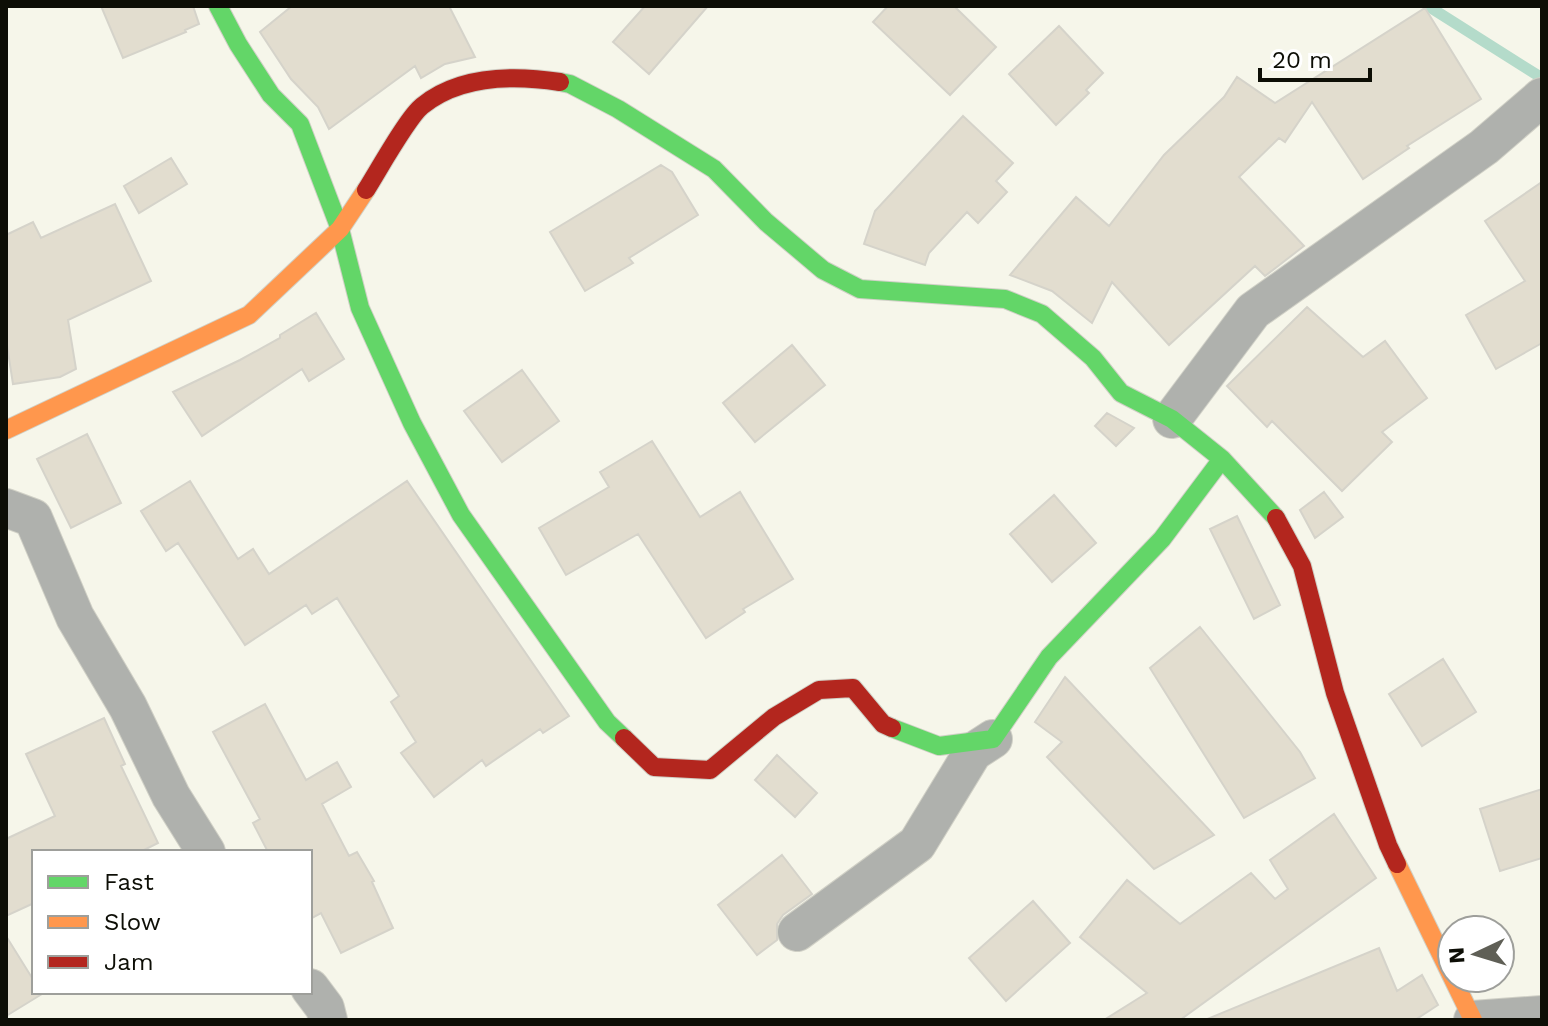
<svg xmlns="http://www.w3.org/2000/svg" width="1548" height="1026" font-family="'Work Sans',sans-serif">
	<rect width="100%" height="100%" fill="#f6f6ea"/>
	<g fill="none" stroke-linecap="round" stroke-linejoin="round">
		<path stroke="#b4dbca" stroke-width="11" d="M1428,6L1542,78"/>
	</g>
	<path fill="#e2ddcf" stroke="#d5d3ca" stroke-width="2" d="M101,6H193L199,24L185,30L186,32L123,58Z
		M292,6H449L475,57L445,64L421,78L415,66L329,129L318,107L291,79L260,32Z
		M645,6H708L649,74L613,42Z
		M888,6H954L996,47L950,95L873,22Z
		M1425,8L1481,99L1407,146L1409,148L1363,179L1312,102L1285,142L1279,138L1239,177L1304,246L1265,276L1255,266L1169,345L1112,282L1092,323L1052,291L1010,275L1076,197L1109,226L1164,155L1224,97L1237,77L1275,103Z
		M1059,26L1103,73L1086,90L1089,93L1056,125L1009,74Z
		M963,116L1013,163L996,181L1007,192L978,223L967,212L929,253L925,265L864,244L875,211Z
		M171,158L187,184L139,213L124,186Z
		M661,165L672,172L698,215L629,258L633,263L585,291L550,232Z
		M1542,182V343L1496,369L1466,315L1525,281L1485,221Z
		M115,204L151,281L68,320L76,369L60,377L13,384L6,339V235L33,222L41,238Z
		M1307,307L1363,357L1385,341L1427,398L1382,432L1392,442L1342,491L1272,421L1267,427L1227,386Z
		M316,313L344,359L309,381L302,369L202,436L173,392L240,360L280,338V335Z
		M792,345L825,385L755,442L723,403Z
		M522,370L559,421L502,462L464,411Z
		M1107,413L1134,428L1116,446L1095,426Z
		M87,434L121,503L71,528L37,459Z
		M652,441L700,517L740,492L793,579L743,609L745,612L706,638L638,534L566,575L539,528L609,487L600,472Z
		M190,481L238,559L253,549L269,574L407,481L569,716L543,733L540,729L486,766L482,760L434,797L401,753L416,742L391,702L399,696L337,598L312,614L306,605L245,645L178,543L166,551L141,511Z
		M1324,492L1343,517L1315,538L1300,510Z
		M1054,495L1096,543L1052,582L1010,534Z
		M1237,516L1280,605L1254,619L1210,529Z
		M1200,627L1300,752L1315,778L1244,818L1150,668Z
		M1443,659L1476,712L1422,746L1389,694Z
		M1065,677L1214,835L1154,869L1047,757L1062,742L1035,722Z
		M265,704L306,780L337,762L351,787L322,804L349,856L357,852L374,881L372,882L393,928L341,953L321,913L310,919V852H268L253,823L260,819L213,732Z
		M104,718L125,764L121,766L158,843L140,852H34V903L6,916V839L55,816L26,754Z
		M777,755L817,793L795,817L755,780Z
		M1542,789V858L1500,871L1480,809Z
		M1334,814L1376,878L1180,1020H1104L1147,993L1080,937L1127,880L1180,924L1251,873L1275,899L1288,889L1270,860Z
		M782,855L812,894L783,915L777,924V940L757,955L718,905Z
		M1033,901L1070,943L1006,1001L969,958Z
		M6,936L34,981V992L42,994L6,1016Z
		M1379,948L1397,991L1422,975L1438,1005L1415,1020H1205Z"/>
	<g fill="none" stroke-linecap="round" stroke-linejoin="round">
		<defs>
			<path id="street" d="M1172,419L1253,311L1484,147L1542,97
				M6,508L33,518L75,617L128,707L171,796L206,852
				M797,932L917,844L973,752L993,739
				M310,988L325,1008L328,1020
				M1473,1020L1542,1015"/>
			<path id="fast" d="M218,6L238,44L271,95L300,124L340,229L360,308L412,423L461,515L607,722L624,738
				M560,82L570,84L618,109L714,169L766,222L823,270L860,289L1005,299L1042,314L1093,358L1121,393L1172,419L1222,459L1276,518
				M892,728L939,746L993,739L1049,657L1162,539L1222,459"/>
			<path id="slow" d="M6,430L249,315L340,229L366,190
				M1397,864L1473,1020"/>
			<path id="jam" d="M366,190C378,171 408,117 422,106C460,75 514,75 560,82
				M1276,518L1302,566L1335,693L1388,845L1397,864
				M624,738L654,767L710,770L774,717L819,690L853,688L883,724L892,728"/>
		</defs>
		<use href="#street" stroke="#d0d0c6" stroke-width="40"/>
		<use href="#fast" stroke="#d0d0c6" stroke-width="20"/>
		<use href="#slow" stroke="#d0d0c6" stroke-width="20"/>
		<use href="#jam" stroke="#d0d0c6" stroke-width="20"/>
		<use href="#street" stroke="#afb1ad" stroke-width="38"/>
		<use href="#fast" stroke="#63d668" stroke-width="18"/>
		<use href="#slow" stroke="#ff974d" stroke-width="18"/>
		<use href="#jam" stroke="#b3261e" stroke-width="18"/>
	</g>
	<rect width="1548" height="1026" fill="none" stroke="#0d0e06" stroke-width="16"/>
	<rect x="32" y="850" width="280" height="144" fill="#ffffff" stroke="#9e9f9b" stroke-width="2"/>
	<rect x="48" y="876" width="40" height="12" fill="#63d668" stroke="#9e9f9b" stroke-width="2"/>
	<text x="104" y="890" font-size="24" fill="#0d0e06">Fast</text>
	<rect x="48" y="916" width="40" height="12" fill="#ff974d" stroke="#9e9f9b" stroke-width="2"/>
	<text x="104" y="930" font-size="24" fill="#0d0e06">Slow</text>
	<rect x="48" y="956" width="40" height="12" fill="#b3261e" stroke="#9e9f9b" stroke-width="2"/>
	<text x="104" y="970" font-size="24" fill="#0d0e06">Jam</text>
	<g transform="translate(1476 954) rotate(266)"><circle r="38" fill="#ffffff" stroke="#9e9f9b" stroke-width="2"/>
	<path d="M0-6L14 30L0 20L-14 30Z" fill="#5f5f56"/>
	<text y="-12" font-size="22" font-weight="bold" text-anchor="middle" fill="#0d0e06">N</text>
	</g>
	<path d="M1260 68v12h110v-12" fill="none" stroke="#0d0e06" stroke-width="4"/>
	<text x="1272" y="68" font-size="24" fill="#0d0e06" stroke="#ffffff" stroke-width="6" paint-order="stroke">20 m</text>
</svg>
